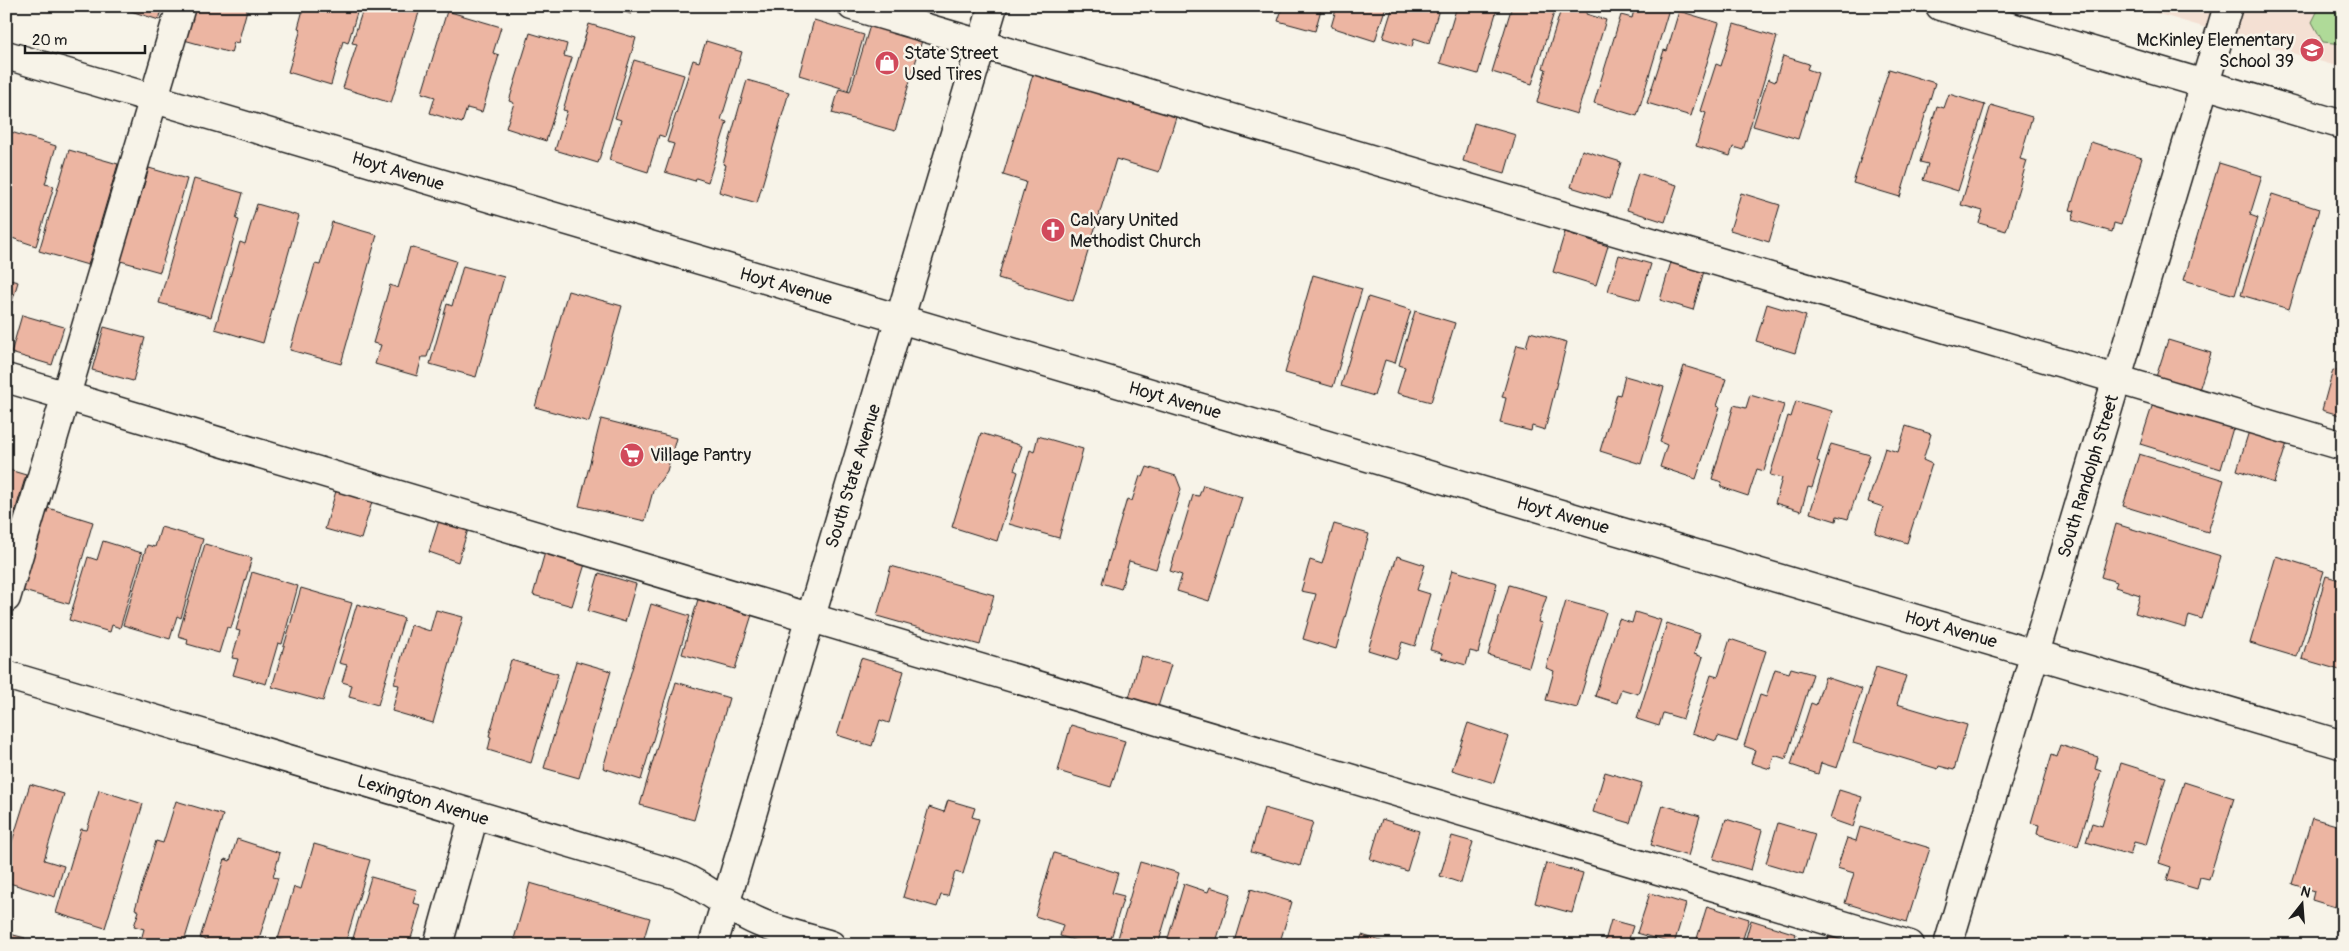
<svg xmlns="http://www.w3.org/2000/svg" width="2349" height="951" font-family="Pangolin,sans-serif">
	<rect width="100%" height="100%" fill="#f7f3e8"/>
	<filter id="ink" filterUnits="userSpaceOnUse"><feTurbulence type="fractalNoise" baseFrequency=".02" numOctaves="2"/><feDisplacementMap in="SourceGraphic" scale="10" xChannelSelector="R" yChannelSelector="G"/><feConvolveMatrix kernelMatrix="1 2 1 2 8 2 1 2 1" color-interpolation-filters="sRGB"/></filter>
	<g filter="url(#ink)">
		<path fill="#f4e0d3" d="M2132,6H2343V68L2220,32Z"/>
		<path fill="#afda98" stroke="#667b5a" d="M2320,6H2343V44L2323,42L2312,22Z"/>
		<path fill="#ecb5a2" stroke="#1c1c1c" d="M95,6H110L109,11Z
			M115,6H163L159,20Z
			M194,6H248L238,43L234,42L231,53L184,40Z
			M304,6H359L348,43L343,41L331,85L288,72L301,29L298,28Z
			M364,6H421L391,103L343,88L357,44L352,43Z
			M605,6H634L631,14Z
			M1283,6H1322L1315,31L1278,21Z
			M1337,6H1386L1375,41L1331,27Z
			M1393,6H1440L1429,43L1414,38L1412,47L1383,38Z
			M1457,6H1498L1478,74L1440,63Z
			M1512,6H1556L1532,84L1492,72Z
			M1562,6H1588L1586,14L1606,20L1577,114L1537,102L1546,69L1543,68Z
			M1635,6H1660L1669,9L1637,116L1594,103L1621,15L1632,18Z
			M447,11L501,27L493,53L499,55L482,112L467,108L462,123L430,113L435,97L422,93Z
			M1679,11L1719,23L1691,116L1647,103L1664,50L1667,51Z
			M814,20L864,35L848,90L799,75Z
			M871,22L923,37L895,131L832,113L839,89L850,92Z
			M589,24L636,38L598,163L555,150L567,111L563,110Z
			M1734,24L1777,37L1743,150L1733,147L1730,156L1696,146L1706,113L1701,111L1716,64L1721,66Z
			M530,33L567,44L564,56L572,58L546,141L506,128L514,103L509,101Z
			M706,41L742,52L721,120L727,122L708,182L696,178L695,181L665,172L674,144L667,142L693,60L699,62Z
			M1783,56L1809,64L1807,69L1818,73L1798,139L1753,126L1768,79L1775,82Z
			M634,60L684,75L665,137L659,135L648,172L609,160L621,120L615,118Z
			M1036,64L1177,114L1159,172L1116,159L1073,301L998,278L1026,182L1003,175Z
			M1889,69L1935,83L1900,197L1853,183Z
			M747,80L789,92L757,203L719,192L726,165L723,164Z
			M1949,94L1985,105L1958,191L1923,180L1928,164L1920,162L1937,106L1944,108Z
			M1991,105L2032,117L2020,159L2027,161L2006,231L1979,223L1983,211L1961,205Z
			M1474,123L1516,135L1505,173L1463,161Z
			M11,132L56,146L45,184L54,186L36,246L6,236V149Z
			M2091,142L2142,158L2121,225L2114,223L2112,232L2072,220L2075,211L2070,210Z
			M69,150L118,164L88,265L39,251Z
			M1582,150L1621,162L1610,199L1571,187Z
			M2219,163L2262,176L2250,215L2258,218L2235,295L2184,280Z
			M149,168L187,179L160,272L117,260L134,203L138,205Z
			M1638,173L1677,185L1665,222L1627,210Z
			M194,179L243,193L236,219L239,220L211,317L159,303Z
			M1741,193L1780,205L1769,242L1730,230Z
			M2272,194L2319,209L2289,309L2241,295Z
			M257,204L299,216L263,343L215,329L240,242L245,244Z
			M332,222L377,235L341,364L290,350L315,264L320,265Z
			M1565,232L1608,246L1596,285L1553,272Z
			M410,247L456,261L427,357H422L417,376L375,364L381,345L373,343L390,285L398,288Z
			M1619,255L1651,264L1640,300L1608,291Z
			M1671,262L1704,271L1693,310L1660,300Z
			M463,266L504,277L476,377L430,364L447,304L452,306Z
			M1313,275L1362,289L1333,387L1285,373Z
			M6,279L18,282L6,322Z
			M568,291L622,306L589,422L535,407Z
			M1368,297L1411,310L1395,363L1385,360L1374,396L1341,386Z
			M1767,304L1806,316L1795,353L1756,341Z
			M1415,311L1455,323L1431,402L1397,393L1405,367L1399,365Z
			M22,315L64,327L52,365L11,353Z
			M104,327L145,338L133,381L92,370Z
			M1530,332L1567,342L1545,430L1532,426L1531,431L1500,423L1506,398L1502,397L1517,345L1526,347Z
			M2168,340L2211,353L2198,393L2155,380Z
			M1684,366L1726,379L1717,406L1720,407L1696,479L1660,467L1667,445L1660,442Z
			M2333,370L2343,372V416L2322,410Z
			M1625,376L1664,387L1641,464L1600,451L1617,394L1620,395Z
			M1750,395L1784,405L1764,471L1757,469L1748,496L1721,487L1722,482L1712,479L1734,405L1746,408Z
			M2155,397L2235,421L2221,469L2140,444Z
			M1796,401L1832,411L1817,461L1820,462L1812,488L1808,487L1801,511L1775,503L1782,478L1770,475L1788,416L1791,417Z
			M601,419L676,438L667,471L653,491L645,521L579,506Z
			M1906,426L1931,434L1923,460L1932,464L1907,543L1875,533L1883,507L1868,502L1885,448L1898,452Z
			M2249,431L2287,443L2274,483L2237,470Z
			M981,433L1022,446L1014,470L1018,472L997,541L952,527Z
			M1038,436L1083,449L1059,538L1009,524L1030,450L1034,452Z
			M1831,444L1870,455L1848,519L1837,516L1836,521L1810,513Z
			M2139,454L2224,480L2208,532L2123,506Z
			M1147,467L1176,476L1181,489L1156,569L1129,561L1121,589L1102,583L1127,499L1132,501L1140,476L1143,477Z
			M6,469L26,475L6,542Z
			M1203,485L1242,497L1209,601L1177,591L1182,575L1170,571L1193,495L1199,496Z
			M336,491L372,502L361,539L325,529Z
			M45,507L93,522L69,604L20,590Z
			M441,514L470,523L458,562L429,552Z
			M1334,524L1369,534L1336,649L1303,639L1316,594L1301,591L1310,560L1322,564Z
			M2116,524L2221,556L2202,619L2189,615L2186,628L2135,613L2140,595L2115,587L2117,582L2101,577Z
			M161,527L203,539L181,618L177,616L170,639L123,625L147,545L155,547Z
			M103,541L142,553L120,628L112,625L110,632L69,620L88,557L97,560Z
			M205,544L252,558L231,628L227,627L219,653L187,644L188,639L178,636Z
			M545,552L585,564L572,606L533,595Z
			M1397,556L1425,565L1417,590L1430,594L1415,646L1402,642L1397,659L1368,650Z
			M2276,556L2324,571L2297,657L2250,643Z
			M891,566L994,595L980,645L877,616Z
			M1452,570L1497,583L1478,653L1470,651L1466,665L1441,658L1442,653L1430,650Z
			M252,572L298,586L282,644L278,643L266,684L233,675L238,659L232,658L240,631L236,630Z
			M599,573L636,584L625,622L588,611Z
			M2326,576L2343,581V671L2302,659Z
			M1509,585L1547,596L1538,622L1542,623L1529,667L1488,655Z
			M301,588L352,603L323,701L272,687Z
			M701,589L755,605L735,669L682,654Z
			M1566,601L1606,612L1577,708L1546,700L1554,671L1546,668Z
			M357,604L404,618L378,705L349,697L352,685L342,682L347,665L339,663Z
			M651,604L690,616L641,780L603,768Z
			M436,610L463,617L433,723L392,711L399,685L394,684L411,625L430,631Z
			M1635,612L1661,620L1638,694L1621,689L1617,703L1595,696L1619,619L1632,623Z
			M1667,623L1700,634L1694,654L1703,657L1683,719L1663,713L1659,726L1637,719Z
			M1730,639L1766,651L1737,742L1718,736L1716,741L1692,733L1711,675L1718,677Z
			M1141,656L1171,665L1158,707L1129,698Z
			M861,658L904,671L889,723L880,720L872,746L837,735Z
			M511,660L558,674L531,763L488,750L491,737L489,736Z
			M576,661L611,671L579,778L544,768Z
			M1876,667L1906,676L1897,704L1967,725L1954,770L1939,766L1938,769L1853,743Z
			M1791,668L1813,674L1786,759L1774,755L1770,769L1751,763L1755,750L1744,746L1760,695L1766,697L1775,669L1789,673Z
			M1825,677L1862,689L1837,768L1821,763L1818,774L1791,765L1811,703L1816,705Z
			M676,682L729,698L694,820L640,805Z
			M1468,723L1509,737L1494,783L1452,770Z
			M1071,725L1125,741L1111,787L1058,771Z
			M2060,745L2098,757L2095,769L2101,771L2078,846L2037,834L2039,825L2031,823L2051,755L2056,757Z
			M2121,763L2166,777L2146,845L2134,842L2130,855L2086,842L2092,823L2102,826Z
			M1605,772L1642,783L1630,823L1593,812Z
			M2184,782L2234,798L2209,879L2200,877L2197,889L2167,880L2171,867L2159,863Z
			M30,784L64,794L44,860L64,866L55,897L6,882V847L10,848Z
			M99,790L143,804L105,928L56,913L81,829L87,830Z
			M1839,790L1862,797L1853,827L1830,819Z
			M948,800L975,808L972,817L979,819L963,874L955,872L948,896L941,895L937,907L903,897L929,807L944,812Z
			M176,801L223,815L183,945H155L141,940L144,929L134,926L139,911L135,909L156,841L163,843Z
			M1663,805L1700,816L1688,856L1651,845Z
			M1264,808L1313,822L1300,866L1251,852Z
			M2312,818L2343,827V880L2335,907L2312,900L2314,891L2292,884Z
			M1382,819L1419,831L1407,871L1370,859Z
			M1726,819L1762,830L1751,870L1713,859Z
			M1778,823L1815,834L1803,874L1766,863Z
			M1860,827L1930,848L1907,922L1845,903L1854,873L1837,868L1847,838L1856,841Z
			M1452,836L1473,842L1461,883L1440,876Z
			M237,839L280,853L273,877L278,878L257,945H206L208,941L200,938L225,859L230,861Z
			M314,844L370,860L346,941L332,937L329,945H298L278,939L294,887L301,889Z
			M1054,853L1118,873L1112,893L1124,896L1109,945H1082L1083,943L1060,936L1063,925L1035,916Z
			M1140,862L1179,873L1158,945H1116Z
			M1546,863L1583,873L1572,913L1535,903Z
			M371,877L417,890L413,903L421,905L409,945H351Z
			M530,883L650,918L642,945H532L514,939Z
			M1184,884L1208,892L1210,887L1231,894L1215,945H1166Z
			M1251,889L1292,902L1279,945H1234Z
			M1650,893L1686,904L1674,944L1637,933Z
			M1707,906L1749,919L1741,945H1695Z
			M1611,920L1633,926L1627,945H1604Z
			M1751,920L1796,934L1793,945H1744Z
			M6,933L25,938L23,945H6Z
			M1830,933L1866,945H1826Z
			M1362,935L1393,945H1346L1348,940L1359,943Z"/>
		<g fill="none" stroke-linecap="round" stroke-linejoin="round">
			<defs>
				<path id="minor" d="M852,6L2343,446
					M1940,6L2343,125
					M6,55L2343,745
					M6,378L1910,945
					M6,598L181,6
					M6,675L675,874C702,884 721,902 746,916C772,930 802,936 831,945
					M438,945L474,815
					M713,945L993,6
					M1948,945L2228,6"/>
			</defs>
			<use href="#minor" stroke="#1c1c1c" stroke-width="31"/>
			<use href="#minor" stroke="#f7f3e8" stroke-width="28"/>
		</g>
	</g>
	<defs>
		<symbol id="school-disc" viewBox="-11 -11 22 22"><circle r="9.5" fill="#d1495b" stroke="#f7f3e8"/><path d="M0-5L7-2L0 1L-7-2ZM-4 1L0 2.5L4 1V4Q0 6-4 4Z" fill="#fff"/></symbol>
		<symbol id="shop-disc" viewBox="-11 -11 22 22"><circle r="9.5" fill="#d1495b" stroke="#f7f3e8"/><path d="M-5-2.5h2.3a2.7 3.5 0 0 1 5.4 0H5L5.5 6h-11ZM-1.5-2.5h3a1.5 2.3 0 0 0-3 0Z" fill="#fff"/></symbol>
		<symbol id="church-disc" viewBox="-11 -11 22 22"><circle r="9.5" fill="#d1495b" stroke="#f7f3e8"/><path d="M-1.2-6h2.4v3.5h3.3v2.4h-3.3V6h-2.4V-.1h-3.3v-2.4h3.3Z" fill="#fff"/></symbol>
		<symbol id="supermarket-disc" viewBox="-11 -11 22 22"><circle r="9.5" fill="#d1495b" stroke="#f7f3e8"/><path d="M-6-5.5h2.5l.6 2H6L4.5 2H-2.5L-4.4-4H-6ZM-1.5 3.2a1.3 1.3 0 1 0 .1 0ZM3 3.2a1.3 1.3 0 1 0 .1 0Z" fill="#fff"/></symbol>
	</defs>
	<g fill-rule="evenodd">
		<use href="#school-disc" x="2298" y="36" width="28" height="28"/>
		<use href="#shop-disc" x="873" y="49" width="28" height="28"/>
		<use href="#church-disc" x="1039" y="216" width="28" height="28"/>
		<use href="#supermarket-disc" x="618" y="441" width="28" height="28"/>
	</g>
	<g text-anchor="middle" stroke-width="5" stroke-linejoin="round" paint-order="stroke">
		<g font-size="18" fill="#1c1c1c" stroke="#f7f3e8" text-anchor="start">
			<text x="2294" y="46" text-anchor="end">McKinley Elementary<tspan x="2294" dy="21">School 39</tspan></text>
			<text x="904" y="59">State Street<tspan x="904" dy="21">Used Tires</tspan></text>
			<text x="1070" y="226">Calvary United<tspan x="1070" dy="21">Methodist Church</tspan></text>
			<text x="650" y="461">Village Pantry</text>
		</g>
		<g font-size="18" fill="#1c1c1c" stroke="#f7f3e8">
			<text transform="translate(398 171) rotate(17)" y="6">Hoyt Avenue</text>
			<text transform="translate(786 286) rotate(16)" y="6">Hoyt Avenue</text>
			<text transform="translate(1175 400) rotate(16)" y="6">Hoyt Avenue</text>
			<text transform="translate(853 476) rotate(-73)" y="6">South State Avenue</text>
			<text transform="translate(2088 476) rotate(-73)" y="6">South Randolph Street</text>
			<text transform="translate(1563 515) rotate(16)" y="6">Hoyt Avenue</text>
			<text transform="translate(1951 629) rotate(16)" y="6">Hoyt Avenue</text>
			<text transform="translate(423 800) rotate(17)" y="6">Lexington Avenue</text>
		</g>
	</g>
	<rect width="2349" height="951" fill="none" stroke="#f7f3e8" stroke-width="25"/>
	<rect x="12" y="12" width="2324" height="926" fill="none" stroke="#1c1c1c" stroke-width="2" filter="url(#ink)"/>
	<g transform="translate(2302 904) rotate(17)" stroke="#f7f3e8" stroke-width="4" paint-order="stroke">
	<path d="M0-4L9 19L0 12L-9 19Z" fill="#1c1c1c"/>
	<text y="-8" font-size="14" font-weight="bold" text-anchor="middle" fill="#1c1c1c">N</text>
	</g>
	<path d="M25 45v8h120v-8" fill="none" stroke="#1c1c1c" stroke-width="2.5"/>
	<text x="32" y="45" font-size="15" fill="#1c1c1c" stroke="#f7f3e8" stroke-width="4" paint-order="stroke">20 m</text>
</svg>
